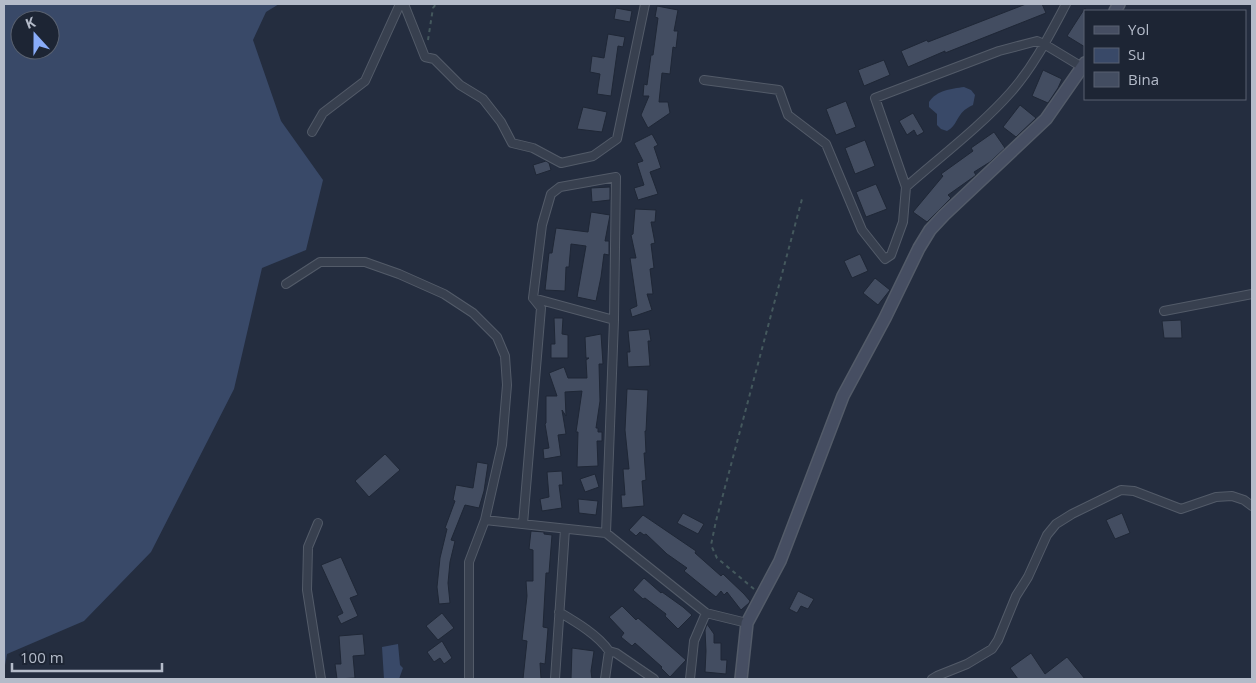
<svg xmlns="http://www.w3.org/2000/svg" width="1256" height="683" font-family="'Open Sans',sans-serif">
	<rect width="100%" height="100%" fill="#242d3f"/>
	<path fill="#394968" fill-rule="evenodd" d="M4,4H279L266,12L253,40L281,121L323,180L306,250L262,268L234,389L151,552L84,621L7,654L4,671ZM20,20H50V50H20Z
		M964,87L971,90L975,95L973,105C955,113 959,125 947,131L941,129L937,125V114L929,107V102C937,90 951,89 964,87Z
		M398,644L400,665L403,668L399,679H384L382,647Z"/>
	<path fill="#434d61" stroke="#1f2736" d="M1026,4H1042L1046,13L945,53V51L908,67L901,51L927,40L928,42Z
		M657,6L678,10L674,31H678L676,48L673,47L670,74L662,73L659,102H668L670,113L648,128L641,115L649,96H643L644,84L647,85L651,55H653L658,18L655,17Z
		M616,8L632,11L630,22L614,19Z
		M1085,8V47L1067,36Z
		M608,34L625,37L623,47L618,46L611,96L597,94L600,74L590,72L592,56L604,58Z
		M884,60L890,75L864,86L858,70Z
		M1043,70L1062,79L1058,88L1048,103L1032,96Z
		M846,101L856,127L836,135L826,109Z
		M1020,105L1036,118L1016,137L1003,127Z
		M583,107L607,112L602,132L577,129Z
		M913,113L924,132L917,136L914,130L907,135L899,121Z
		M994,132L1005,148L990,162L974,172L976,175L972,178L948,195L951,198L927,222L913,212L943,176L941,174L973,151L971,148Z
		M652,134L658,145L654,147L661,168L650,172L658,194L638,200L634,188L644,185L637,163L643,161L634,143Z
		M865,140L875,166L855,174L845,148Z
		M546,161L549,163L551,170L536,175L533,165Z
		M876,184L887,209L866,217L856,192Z
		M610,187V200L592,202L591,188Z
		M635,209L656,210L655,222H651L655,243L651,244L654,268L650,269L653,294H647L652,310L632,317L630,309L637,306L630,258H636L631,235L633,234Z
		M591,212L610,215L605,241H609V255L604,254L601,277L596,301L577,297L586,246L571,244L569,267H566L565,291L545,290L549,253H552L556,228L588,232Z
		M860,254L868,271L852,278L844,261Z
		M875,278L890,290L878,305L863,293Z
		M554,318H563L562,334L568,335V358H551V344H555Z
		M1181,320L1182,338H1164L1162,321Z
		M649,329L651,341H648L650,366L628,367L627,352H630L628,331Z
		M601,334L603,364H599L600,401L596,428H598V432H602V441H597L598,466L577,467L578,432H576L582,391L565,392L566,416L562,410L566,434L558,435L561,456L544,459L543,449L549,448L545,424L546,423V396H557L549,373L564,367L568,378H587L586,360L589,358H586L585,337Z
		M627,389L648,390L646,431H645L646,453H644L646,480L642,481L644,506L622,508L621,495H625L623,469H629L625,430Z
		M385,454L400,470L369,497L355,481Z
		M477,462L488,464L484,491L479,508L465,505L451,540L455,541L450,562L448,583L450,603L439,604L437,587L440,558L447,529L445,528L455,501L453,500L456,485L473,488Z
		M562,471L563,485H559L562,508L542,511L540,499L549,497L547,472Z
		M595,474L599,487L585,492L580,479Z
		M578,499L598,501L596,515L579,513Z
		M683,513L704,524L698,534L677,523Z
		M1122,513L1130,533L1115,539L1106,520Z
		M643,515L696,551L695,553L721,576L723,574L744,594L750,601L749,603L741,610L727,592L724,595L721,591L716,597L684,571L687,568L667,554L646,534L644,535L640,532L636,536L629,530Z
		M531,531L544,532V534L552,535L549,573H546L543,627L548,628L546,653L545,664L540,663L541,679H523L527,641L522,640L527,596L526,581H533V550L529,549Z
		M341,557L358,595L350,598L358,616L341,624L337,616L343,613L321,565Z
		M644,578L661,593L662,592L683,607L692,615L678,629L665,616L666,614L645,598L643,599L633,590Z
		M798,591L814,599L808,609L801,606L797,613L789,609Z
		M622,606L636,620L638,618L686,660L670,677L661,668L662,667L635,643L632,646L621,637L624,633L609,617Z
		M442,613L454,628L438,640L426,626Z
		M707,624L714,634V643H721V660H727L726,674L705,672L706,651L705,630Z
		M363,634L365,655L353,656L355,678L337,679L335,664H341L339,636Z
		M442,641L452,658L444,664L440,658L434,662L427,652Z
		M572,648L594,651L591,671L592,679H571Z
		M1031,653L1045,674L1067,657L1085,679H1018L1010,668Z"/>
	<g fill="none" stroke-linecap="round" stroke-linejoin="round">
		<defs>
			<path id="minor" d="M404,4L425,57L434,59L460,85L483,99L501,122L512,143L533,148L561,163L593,156L617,139L645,4
				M704,80L779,90L788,115L826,144L862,230L885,259L891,255L903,222L906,187L875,98L999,51L1037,41L1044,44L1082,67
				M312,132L323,113L365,81L400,4
				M906,187C940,157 981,126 1011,92C1034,66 1050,34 1066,4
				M286,284L320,262H365L399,274L444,294L473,313L497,337L505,356L507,385L502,445L485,520L469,562V679
				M533,298L614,320
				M1164,311L1252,294
				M485,520L606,533L706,613L747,623
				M318,523L308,547L307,590L321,679
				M523,524L541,308L533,298L542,225L551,194L560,187L616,177L614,320L606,533
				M559,612C576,622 598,635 609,651L616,653L654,679
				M555,679L565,529
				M605,679L609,651
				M690,679L694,641L706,613
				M932,679L937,676L967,664L992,649L998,640L1016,596L1028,577L1047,535L1056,524L1072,514L1121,490L1134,491L1181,509L1216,497L1232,496L1244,500L1252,506"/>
			<path id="secondary" d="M1115,11L1119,4
				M741,679L747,623L780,561L843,396L885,318L919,248L930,230L944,215L1046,119L1085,63"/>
		</defs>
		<use href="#minor" stroke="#535b69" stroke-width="10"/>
		<use href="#secondary" stroke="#535b69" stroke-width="14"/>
		<path stroke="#44585d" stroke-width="2" stroke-dasharray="4 4" stroke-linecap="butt" d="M428,40L433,8L436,4
			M754,589L717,558L711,545L716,521L802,199"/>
		<use href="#minor" stroke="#38404f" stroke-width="8"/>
		<use href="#secondary" stroke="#464e62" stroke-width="11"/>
	</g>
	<rect width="1256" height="683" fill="none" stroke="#b4bbc9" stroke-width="10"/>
	<rect x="1084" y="10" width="162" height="90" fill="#1d2534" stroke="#596170"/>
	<rect x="1094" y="26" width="25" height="8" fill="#464e62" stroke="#596170"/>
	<text x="1128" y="35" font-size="15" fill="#b4bbc9">Yol</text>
	<rect x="1094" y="48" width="25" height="15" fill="#394968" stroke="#596170"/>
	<text x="1128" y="60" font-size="15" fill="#b4bbc9">Su</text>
	<rect x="1094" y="72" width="25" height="15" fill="#434d61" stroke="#596170"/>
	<text x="1128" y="85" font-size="15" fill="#b4bbc9">Bina</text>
	<g transform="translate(35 35) rotate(339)"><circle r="24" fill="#1d2534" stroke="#596170"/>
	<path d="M0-4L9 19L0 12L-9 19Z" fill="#89acf9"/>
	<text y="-8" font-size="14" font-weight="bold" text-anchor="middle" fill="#b4bbc9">K</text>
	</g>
	<path d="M12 663v8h150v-8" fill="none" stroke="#b4bbc9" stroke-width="2.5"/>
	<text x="20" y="663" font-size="15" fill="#b4bbc9" stroke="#1d2534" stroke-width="4" paint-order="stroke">100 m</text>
</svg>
